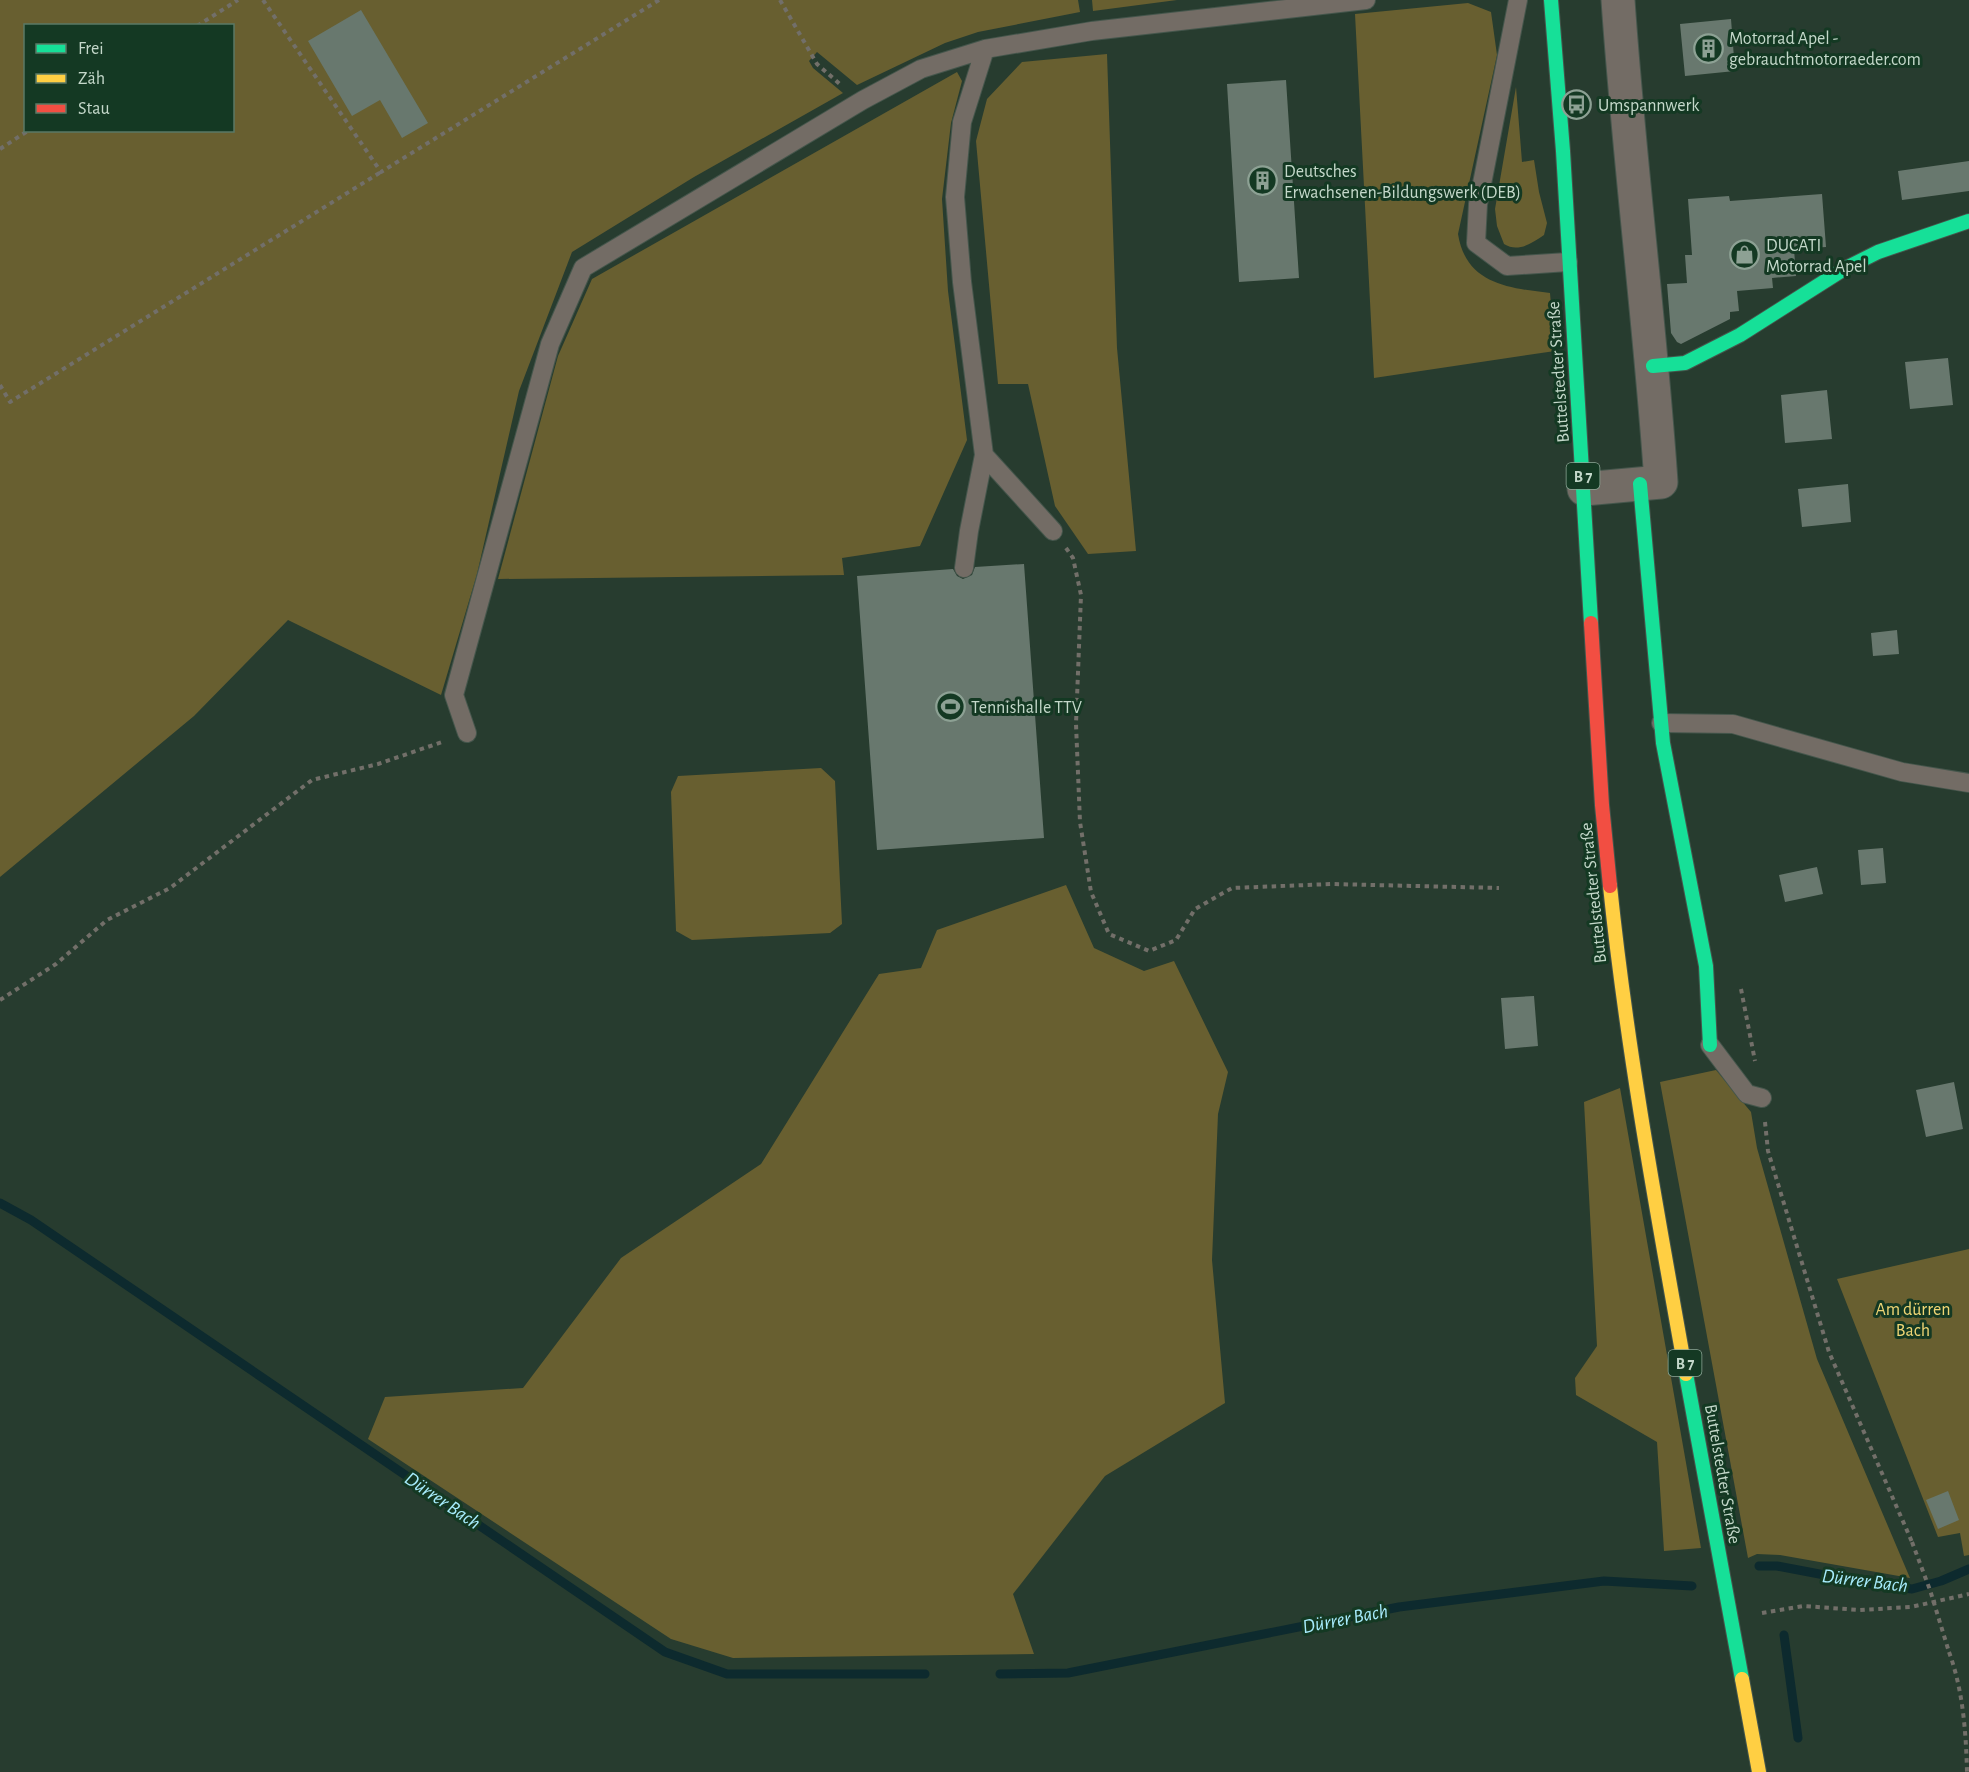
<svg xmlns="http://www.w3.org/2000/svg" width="1969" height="1772" font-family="'Alegreya Sans',sans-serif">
	<rect width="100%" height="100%" fill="#273c2f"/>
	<path fill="#685f30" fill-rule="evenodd" d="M0,0H1078L1080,12L978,32L945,43L857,85L817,52L809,61L813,68L843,93L694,177L572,252L519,391L477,574L441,695L288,620L194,716L0,877ZM26,26H232V130H26Z
		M1092,0H1177L1093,11Z
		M1468,3L1491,12L1497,55L1458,234C1466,284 1508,288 1550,293L1555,351L1374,378L1355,14Z
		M1107,54L1117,348L1136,551L1088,554L1055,506L1028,384H998L976,141L987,99L1022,62Z
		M957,72L962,81L951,123L942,199L948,291L967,440L920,546L842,558L844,575L498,579L558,356L592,279Z
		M1516,87L1522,162L1534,160L1539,192L1547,223L1544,235C1532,243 1518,253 1504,244L1497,226L1495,209Z
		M821,768L835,781L842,924L830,933L692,940L676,931L671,792L678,776Z
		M1066,885L1094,948L1144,971L1174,961L1228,1072L1218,1114L1212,1260L1225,1403L1105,1476L1013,1594L1034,1654L733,1658L671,1639L368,1439L385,1397L523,1388L621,1258L761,1164L879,974L921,968L937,930Z
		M1716,1070L1751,1112L1757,1148L1817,1359L1910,1578L1780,1555L1757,1554L1748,1558L1660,1082Z
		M1620,1088L1701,1548L1664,1551L1657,1442L1576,1395L1575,1378L1597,1346L1584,1102Z
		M1969,1249V1555L1964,1556L1960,1533L1938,1537L1837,1279Z"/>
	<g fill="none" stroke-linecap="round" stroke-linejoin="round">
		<path stroke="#0d2a2e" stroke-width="9" d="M0,1203L31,1220L665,1652L727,1674H925
			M1759,1566H1777L1872,1584L1912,1589L1941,1581L1969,1569
			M1784,1635L1798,1738
			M1000,1674L1068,1673L1399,1607L1604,1581L1692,1586"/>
	</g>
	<path fill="#68786e" d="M361,10L428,123L402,138L380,100L352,116L308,41Z
		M1731,19L1735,71L1685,76L1680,24Z
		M1286,80L1299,278L1239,282L1227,84Z
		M1969,161V191L1902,200L1898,171Z
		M1822,194L1826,247L1794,249L1796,276L1772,278L1773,288L1737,291L1739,311L1730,312V319L1681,344L1677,342L1671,333L1667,284L1687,283L1685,255H1692L1688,199L1729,196L1730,201Z
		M1948,358L1953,405L1910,409L1905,362Z
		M1827,390L1832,439L1785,443L1781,395Z
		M1848,484L1851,522L1802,527L1798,489Z
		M1024,564L1044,838L877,850L857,576L953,569L957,576L963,579L972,575L975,567Z
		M1897,630L1899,654L1873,656L1871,633Z
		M1883,848L1886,883L1861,885L1858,850Z
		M1817,867L1823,894L1785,902L1779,875Z
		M1534,996L1538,1046L1505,1049L1501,998Z
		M1954,1082L1963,1129L1926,1137L1916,1090Z
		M1948,1491L1959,1520L1938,1529L1926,1500Z"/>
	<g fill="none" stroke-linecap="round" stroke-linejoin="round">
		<defs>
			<path id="lane" d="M1518,0L1478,204L1476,243L1507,266L1568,262
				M985,49L962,122L955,197L962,282L984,455L1053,531
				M964,568L969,531L984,455
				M1661,723L1733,724L1902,772L1969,783
				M467,733L454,695L550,344L583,268L863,100L921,69L985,49L1092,31L1366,0
				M1710,1045L1747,1094L1762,1098"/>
			<path id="street" d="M1584,489L1661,482C1650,321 1629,161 1618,0"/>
			<path id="fast" d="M1551,0L1563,151L1591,623
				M1653,366L1685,363L1740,335L1844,269L1878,252L1969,221
				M1640,484L1663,743L1706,966L1710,1045
				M1686,1374L1742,1679"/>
			<path id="slow" d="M1610,886C1627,1050 1657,1212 1686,1374
				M1742,1679L1759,1772"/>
			<path id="jam" d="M1591,623L1602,805L1610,886"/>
		</defs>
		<use href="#lane" stroke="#45564c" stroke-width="20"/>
		<use href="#street" stroke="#45564c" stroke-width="35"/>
		<use href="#fast" stroke="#45564c" stroke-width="16"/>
		<use href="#slow" stroke="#45564c" stroke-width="16"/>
		<use href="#jam" stroke="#45564c" stroke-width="16"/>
		<path stroke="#726f69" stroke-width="4" stroke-dasharray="4.5 4.5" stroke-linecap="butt" d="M263,0L381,172L659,0
			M780,0L817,64L842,86
			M197,26L238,0
			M0,149L29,130
			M0,385L10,402L381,172
			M1066,548L1073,558L1081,595L1076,724L1080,822L1091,892L1109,934L1149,951L1176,940L1195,909L1232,888L1332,884L1499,888
			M1741,989L1755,1061
			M0,1000L56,964L107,920L170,888L312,780L378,764L445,741
			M1765,1122L1768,1151L1829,1352L1912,1542
			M1762,1613L1804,1606L1859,1610L1911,1607L1969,1594
			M1949,1652C1963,1690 1966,1732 1967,1772"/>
		<use href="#lane" stroke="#736c65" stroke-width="18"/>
		<use href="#street" stroke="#736c65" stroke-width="33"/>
		<use href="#fast" stroke="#16e098" stroke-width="14"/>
		<use href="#slow" stroke="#ffcf43" stroke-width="14"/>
		<use href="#jam" stroke="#f24e42" stroke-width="14"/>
		<path stroke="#726f69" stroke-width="4" stroke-dasharray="4.5 4.5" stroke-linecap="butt" d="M1912,1542L1930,1590L1949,1652"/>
	</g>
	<defs>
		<symbol id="building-ring" viewBox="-11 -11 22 22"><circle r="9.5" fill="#143923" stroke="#8da194" stroke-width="1.5"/><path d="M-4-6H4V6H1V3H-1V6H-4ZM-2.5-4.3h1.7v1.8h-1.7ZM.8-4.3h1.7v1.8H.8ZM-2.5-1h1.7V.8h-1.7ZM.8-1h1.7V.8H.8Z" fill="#8da194"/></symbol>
		<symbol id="bus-ring" viewBox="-11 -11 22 22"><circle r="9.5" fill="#143923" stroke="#8da194" stroke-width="1.5"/><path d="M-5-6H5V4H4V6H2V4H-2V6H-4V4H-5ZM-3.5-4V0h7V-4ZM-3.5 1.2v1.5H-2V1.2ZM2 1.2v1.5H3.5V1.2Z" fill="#8da194"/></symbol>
		<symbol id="shop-ring" viewBox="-11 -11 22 22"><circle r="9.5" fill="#143923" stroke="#8da194" stroke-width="1.5"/><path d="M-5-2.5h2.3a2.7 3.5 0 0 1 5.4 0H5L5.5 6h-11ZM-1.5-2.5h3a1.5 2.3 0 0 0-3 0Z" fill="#8da194"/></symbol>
		<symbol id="stadium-ring" viewBox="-11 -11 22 22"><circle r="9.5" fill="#143923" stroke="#8da194" stroke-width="1.5"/><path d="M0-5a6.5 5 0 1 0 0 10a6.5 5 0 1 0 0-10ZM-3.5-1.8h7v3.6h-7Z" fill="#8da194"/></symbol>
	</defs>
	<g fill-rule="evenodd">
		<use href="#building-ring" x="1692" y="32" width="33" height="33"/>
		<use href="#bus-ring" x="1560" y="88" width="33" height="33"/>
		<use href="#building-ring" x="1246" y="164" width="33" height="33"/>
		<use href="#shop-ring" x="1728" y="238" width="33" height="33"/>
		<use href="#stadium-ring" x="934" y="690" width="33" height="33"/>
	</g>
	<g text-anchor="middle" stroke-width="6" stroke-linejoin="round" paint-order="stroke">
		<g fill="#143923" stroke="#8fa898" stroke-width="1.5">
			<rect x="1566.5" y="463" width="33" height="26" rx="4.5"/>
			<rect x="1668.5" y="1350" width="33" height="26" rx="4.5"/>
		</g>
		<g font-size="16" font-weight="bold" fill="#c4d8ca">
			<text x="1583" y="482">B 7</text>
			<text x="1685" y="1369">B 7</text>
		</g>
		<g font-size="18" fill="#c4d8ca" stroke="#143923" text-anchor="start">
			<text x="1729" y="44">Motorrad Apel -<tspan x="1729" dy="21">gebrauchtmotorraeder.com</tspan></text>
			<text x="1598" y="111">Umspannwerk</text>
			<text x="1284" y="177">Deutsches<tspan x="1284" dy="21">Erwachsenen-Bildungswerk (DEB)</tspan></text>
			<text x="1766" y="251">DUCATI<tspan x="1766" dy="21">Motorrad Apel</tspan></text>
			<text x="971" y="713">Tennishalle TTV</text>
		</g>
		<g font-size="18" fill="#c4d8ca" stroke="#143923">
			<text transform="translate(1558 372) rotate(-94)" y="6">Buttelstedter Straße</text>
			<text transform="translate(1593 893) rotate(-96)" y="6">Buttelstedter Straße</text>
			<text transform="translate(1723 1474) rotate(80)" y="6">Buttelstedter Straße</text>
		</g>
		<g font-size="18" fill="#f0d675" stroke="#143923">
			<text x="1913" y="1315">Am dürren<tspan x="1913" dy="21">Bach</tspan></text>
		</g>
		<g font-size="20" font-style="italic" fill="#a7ecfd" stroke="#143923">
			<text transform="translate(443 1500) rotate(34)" y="7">Dürrer Bach</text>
			<text transform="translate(1865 1580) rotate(7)" y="7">Dürrer Bach</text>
			<text transform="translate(1345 1618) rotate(-11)" y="7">Dürrer Bach</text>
		</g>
	</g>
	<rect x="24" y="24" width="210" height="108" fill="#143923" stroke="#5a7966" stroke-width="1.5"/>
	<rect x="36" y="44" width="30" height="9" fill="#16e098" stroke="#5a7966" stroke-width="1.5"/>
	<text x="78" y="54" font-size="18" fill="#c4d8ca">Frei</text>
	<rect x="36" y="74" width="30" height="9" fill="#ffcf43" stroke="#5a7966" stroke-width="1.5"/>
	<text x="78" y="84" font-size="18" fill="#c4d8ca">Zäh</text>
	<rect x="36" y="104" width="30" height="9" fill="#f24e42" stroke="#5a7966" stroke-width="1.5"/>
	<text x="78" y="114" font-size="18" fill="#c4d8ca">Stau</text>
</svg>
